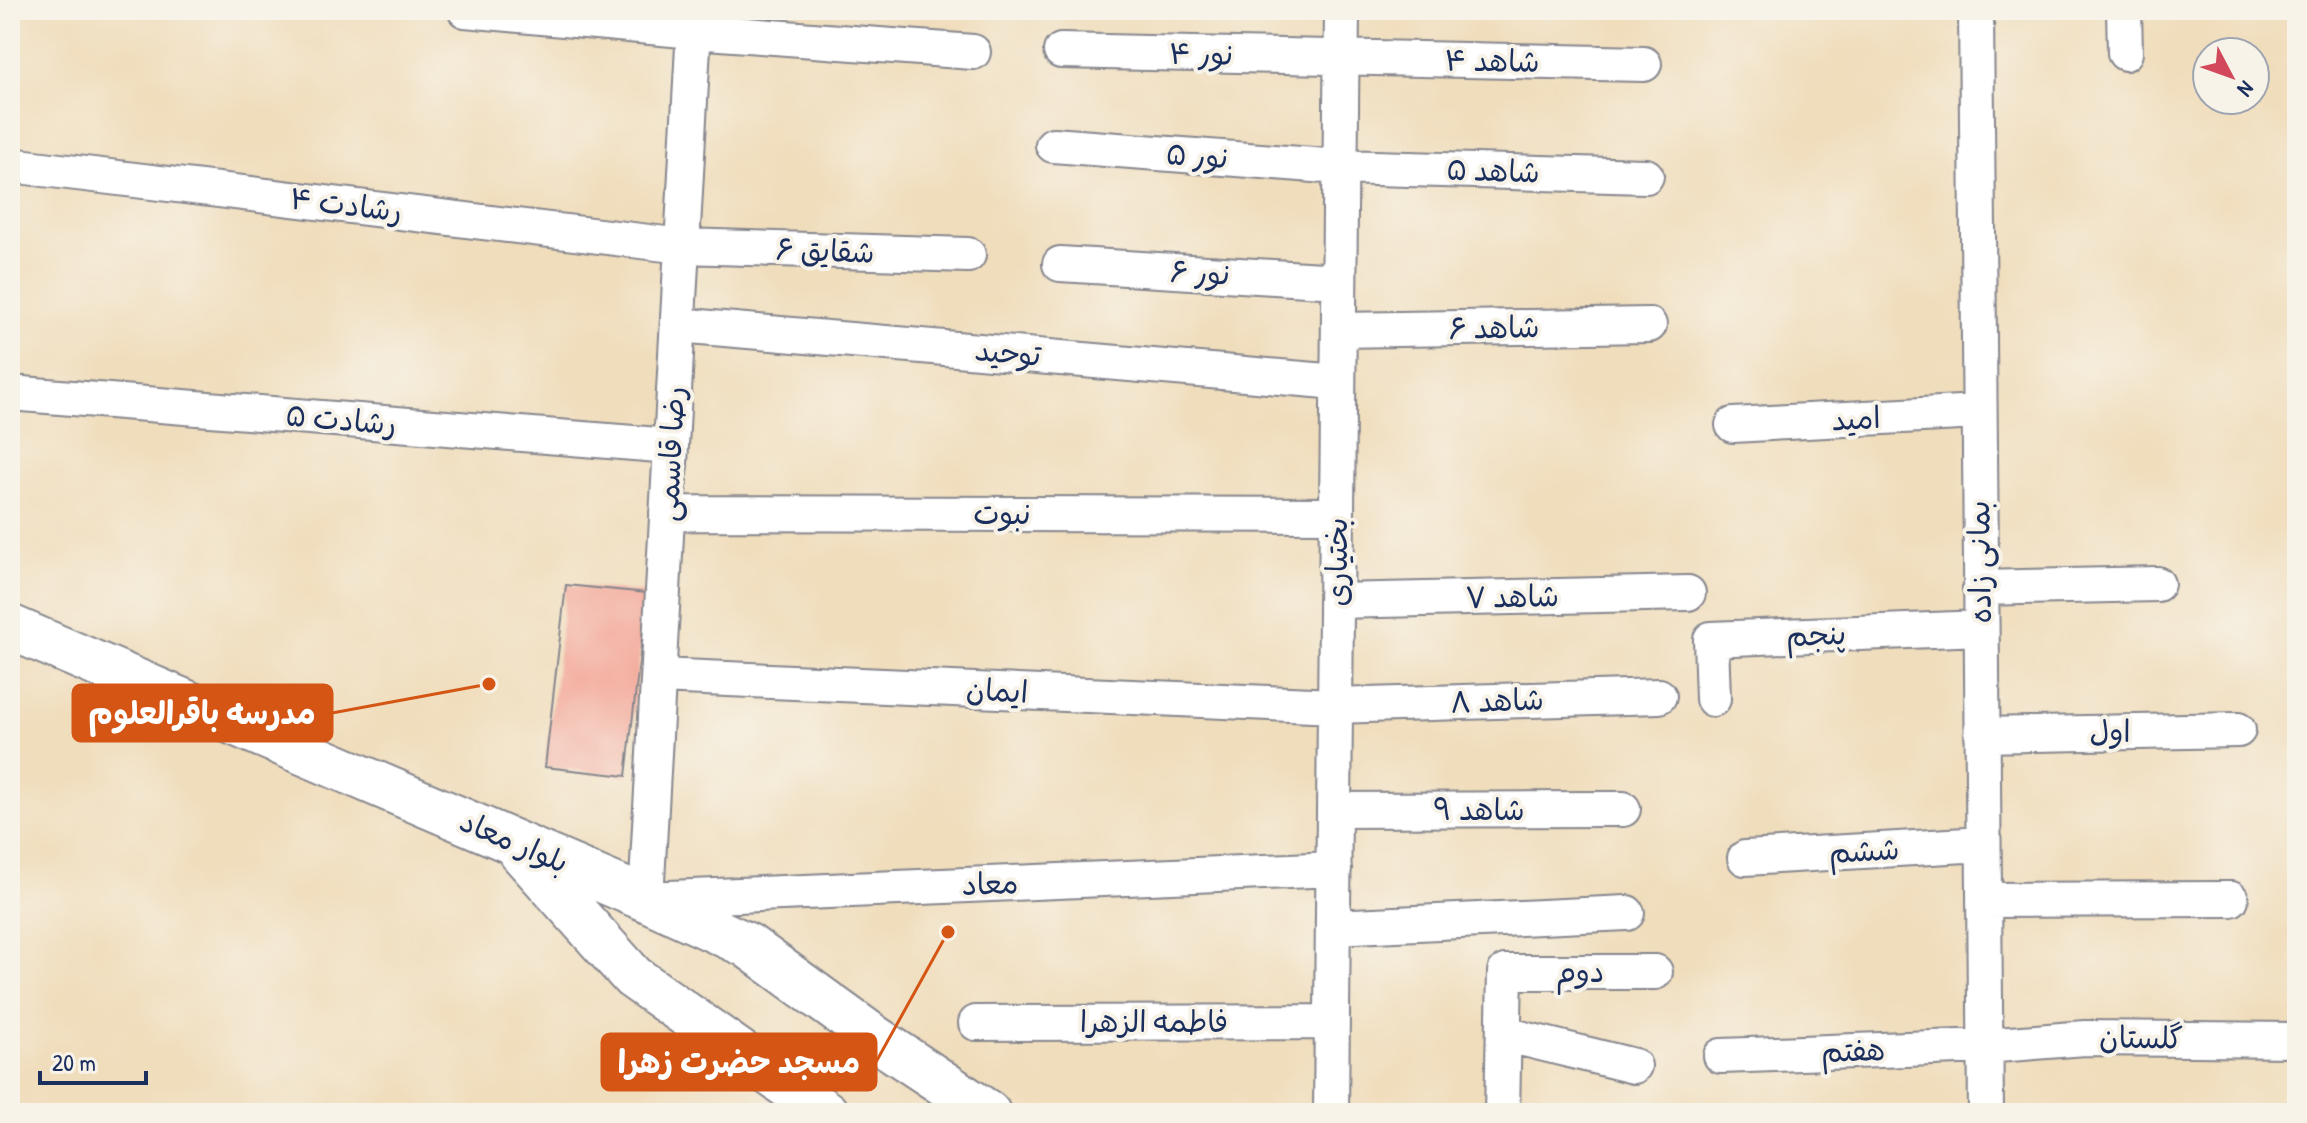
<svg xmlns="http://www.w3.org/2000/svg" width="2307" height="1123" font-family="'Patrick Hand','Playpen Sans Arabic',sans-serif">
	<rect width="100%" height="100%" fill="#f7f3e8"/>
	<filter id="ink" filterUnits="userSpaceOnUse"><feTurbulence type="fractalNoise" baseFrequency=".0125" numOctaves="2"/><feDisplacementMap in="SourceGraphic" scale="16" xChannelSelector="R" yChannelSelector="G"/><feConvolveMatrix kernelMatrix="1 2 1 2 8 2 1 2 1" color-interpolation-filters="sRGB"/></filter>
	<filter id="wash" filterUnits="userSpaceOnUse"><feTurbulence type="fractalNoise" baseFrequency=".006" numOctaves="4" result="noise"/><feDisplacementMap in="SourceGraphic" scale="32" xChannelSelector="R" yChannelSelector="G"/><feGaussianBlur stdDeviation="1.8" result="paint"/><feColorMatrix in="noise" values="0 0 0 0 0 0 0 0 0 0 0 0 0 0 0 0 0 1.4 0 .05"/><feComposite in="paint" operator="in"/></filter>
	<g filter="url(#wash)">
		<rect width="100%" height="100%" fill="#f0ddbc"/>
		<g id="blocks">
			<path fill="#f3a697" d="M566,585L647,593L626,776L545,767Z"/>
		</g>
	</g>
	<g filter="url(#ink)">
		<use href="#blocks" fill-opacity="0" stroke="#86868d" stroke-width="2"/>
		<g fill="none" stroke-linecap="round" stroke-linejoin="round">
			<defs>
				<path id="street" d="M465,10L694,31L973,52
					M695,10L646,899L1334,869
					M1976,10L1986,1113
					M2124,10L2125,53
					M1061,51L1644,64
					M1053,145L1340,167L1646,176
					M10,165L682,246L968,255
					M1060,264L1339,281
					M678,325L1338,382
					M1339,330L1649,325
					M10,393L671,446
					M1733,425L1979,412
					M667,513L1337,515
					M1980,588L2157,584
					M1336,601L1688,593
					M659,676L1335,706L1659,696
					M1713,699L1711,639L1981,628
					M1982,735L2238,730
					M1334,810L1623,809
					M1745,858L1983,844
					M1984,900L2231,899
					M1333,927L1627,913
					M976,1023L1332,1022
					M1504,1034L1634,1066
					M1721,1056L1985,1046L2085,1038L2297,1040
					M1331,1113L1342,10
					M1502,1113L1505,972H1655"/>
				<path id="secondary" d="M10,627L646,899L747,945L875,1038L988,1113
					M520,851L633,977L826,1113"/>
			</defs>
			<use href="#street" stroke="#86868d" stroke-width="38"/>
			<use href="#secondary" stroke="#86868d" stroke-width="48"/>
			<use href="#street" stroke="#fff" stroke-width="34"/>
			<use href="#secondary" stroke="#fff" stroke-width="44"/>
		</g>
	</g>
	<g text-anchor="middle" stroke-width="8" stroke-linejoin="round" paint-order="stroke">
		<g font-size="30" fill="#1b2f5e" stroke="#f7f3e8">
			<text transform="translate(1201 54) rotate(1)" y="10">نور ۴</text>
			<text transform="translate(1492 61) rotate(1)" y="10">شاهد ۴</text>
			<text transform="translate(1197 156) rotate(4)" y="10">نور ۵</text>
			<text transform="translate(1493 171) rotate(2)" y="10">شاهد ۵</text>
			<text transform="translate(346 205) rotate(7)" y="10">رشادت ۴</text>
			<text transform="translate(825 251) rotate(2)" y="10">شقایق ۶</text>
			<text transform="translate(1200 273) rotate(3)" y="10">نور ۶</text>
			<text transform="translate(1494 328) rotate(-1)" y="10">شاهد ۶</text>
			<text transform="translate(1008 353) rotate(5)" y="10">توحید</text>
			<text transform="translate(1856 419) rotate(-3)" y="10">امید</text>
			<text transform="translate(341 420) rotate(5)" y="10">رشادت ۵</text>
			<text transform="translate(671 454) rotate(-87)" y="10">رضا قاسمی</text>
			<text x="1002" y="524">نبوت</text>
			<text transform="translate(1337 562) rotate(-90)" y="10">بختیاری</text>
			<text transform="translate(1980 562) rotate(-91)" y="10">بمانی زاده</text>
			<text transform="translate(1512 597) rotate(-1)" y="10">شاهد ۷</text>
			<text transform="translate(1816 635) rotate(-2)" y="10">پنجم</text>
			<text transform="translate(997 691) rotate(3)" y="10">ایمان</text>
			<text transform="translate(1497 701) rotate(-2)" y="10">شاهد ۸</text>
			<text transform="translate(2110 732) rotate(-1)" y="10">اول</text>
			<text x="1479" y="820">شاهد ۹</text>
			<text transform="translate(514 842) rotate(23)" y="10">بلوار معاد</text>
			<text transform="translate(1864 851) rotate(-3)" y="10">ششم</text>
			<text transform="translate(990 884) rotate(-2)" y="10">معاد</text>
			<text x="1580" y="982">دوم</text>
			<text x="1154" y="1032">فاطمه الزهرا</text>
			<text transform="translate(2141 1038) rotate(1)" y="10">گلستان</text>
			<text transform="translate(1853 1051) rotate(-2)" y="10">هفتم</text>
		</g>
	</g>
	<path fill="none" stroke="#d45514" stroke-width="3" d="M489 684L332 713M948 932L876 1062"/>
	<g fill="#d45514" stroke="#f7f3e8" stroke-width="3">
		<circle cx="489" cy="684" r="8"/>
		<circle cx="948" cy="932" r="8"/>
	</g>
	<g fill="#d45514" stroke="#d45514" stroke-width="3">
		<rect x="73" y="685" width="259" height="56" rx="8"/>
		<rect x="602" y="1034" width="274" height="56" rx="8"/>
	</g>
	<g font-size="32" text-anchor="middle" font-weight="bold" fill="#fff">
		<text x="202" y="724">مدرسه باقرالعلوم</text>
		<text x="739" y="1073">مسجد حضرت زهرا</text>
	</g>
	<rect width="2307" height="1123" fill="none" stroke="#f7f3e8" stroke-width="40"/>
	<g transform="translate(2231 76) rotate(131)"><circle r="38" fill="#f7f3e8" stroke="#9fa5b1" stroke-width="2"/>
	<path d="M0-6L14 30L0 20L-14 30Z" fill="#d1495b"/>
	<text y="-12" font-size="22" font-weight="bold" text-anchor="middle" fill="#1b2f5e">N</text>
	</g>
	<path d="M40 1071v12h106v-12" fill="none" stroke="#1b2f5e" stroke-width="4"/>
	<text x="52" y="1071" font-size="24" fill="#1b2f5e" stroke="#f7f3e8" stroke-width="6" paint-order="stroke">20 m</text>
</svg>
